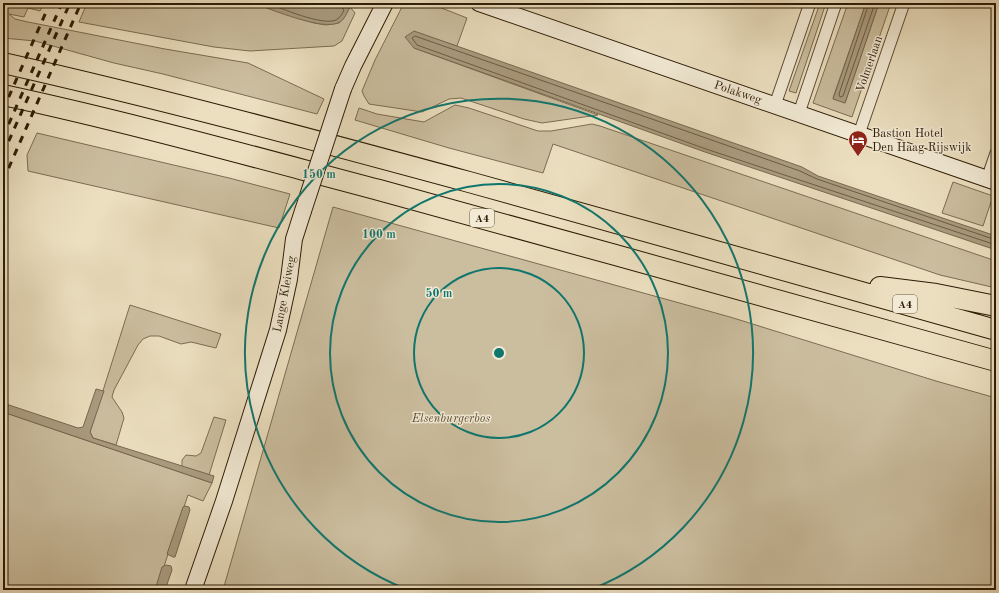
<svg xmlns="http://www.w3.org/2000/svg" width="999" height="593" font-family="'Old Standard TT',serif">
	<rect width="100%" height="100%" fill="#ebdfbf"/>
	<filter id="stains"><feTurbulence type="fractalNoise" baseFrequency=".005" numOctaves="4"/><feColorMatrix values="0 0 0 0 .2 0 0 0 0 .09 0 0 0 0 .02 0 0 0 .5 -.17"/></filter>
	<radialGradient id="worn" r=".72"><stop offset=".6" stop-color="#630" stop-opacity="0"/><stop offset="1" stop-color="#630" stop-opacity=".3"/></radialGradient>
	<path fill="#cbbe9f" stroke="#7c6c52" d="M3,3H44L40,11L28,8L24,17L9,14L15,19L28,22L165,49L248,63L324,99L317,114L163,74L114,63L35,41L3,38Z
		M87,3H253L314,23L326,25L339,23L343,19L350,7L355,13L342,41L334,46L250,51L214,47L79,22Z
		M404,3H429L467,18L457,46L414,32V48L598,115L542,123L524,119L461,98L449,99L422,112L369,104L364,96L362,91L375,60Z
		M820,3H826L796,93L789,91Z
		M848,3H866L833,98L845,103L879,3H891L852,117L813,103Z
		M455,105L469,108L538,131H551L592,124L600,126L996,261V288L940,275L553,144L543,173L449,148L355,120L359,108L377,114L424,122Z
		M37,133L229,178L290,194L279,228L28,171L27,155Z
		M953,182L993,196L983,226L942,213Z
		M333,207L730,317L936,381L996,398V590H223Z
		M130,305L221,334L216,348L191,342L181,344L159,336H150L143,339L138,345L114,390L112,397L122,412L124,418L116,445L93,438L90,432Z
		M3,412L212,483L203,501L188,495L156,590H3Z
		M214,417L226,420L209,475L182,467V460L186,455L196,456L201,453Z"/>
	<path fill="#aa9c80" stroke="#78684f" d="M253,3H305L319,6L328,3H338L350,7C347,12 345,19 340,22C324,32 271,9 253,3Z
		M866,3H879L845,103L833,99Z
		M414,31L802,167L818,176L996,236V250L705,152L414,48L405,37Z
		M96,389L104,391L90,432L93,438L214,476L212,483L3,412V403L78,428L83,427Z
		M185,506L189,507L190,510L175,557H173L167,554L183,507Z
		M166,565L171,566L172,570L165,590H155L162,567Z"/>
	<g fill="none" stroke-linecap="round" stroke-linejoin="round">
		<path stroke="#6c5c42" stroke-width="1" d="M266,3C282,8 321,26 336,20C340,18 342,14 344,10L340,6L339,3
			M869,3L839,94L840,97L843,96L875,3
			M996,240L817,179L800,171L415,36L412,38L417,45L706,149L996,245"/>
		<defs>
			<path id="street" d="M775,105L810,3
				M799,113L836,3
				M859,134L904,3
				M987,179L996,153"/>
			<path id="secondary" d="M479,3L996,182
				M343,89L353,66L385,3
				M193,590L224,501L278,330L289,279L294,239L303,211"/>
			<path id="highway" d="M3,63C159,98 314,140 469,182C645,231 820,280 996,330
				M3,95C129,122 254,157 379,190C585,246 790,304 996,361
				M880,287L936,294L996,306"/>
		</defs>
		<use href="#street" stroke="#5c4c34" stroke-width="13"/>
		<use href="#secondary" stroke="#2d1b05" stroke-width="18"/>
		<use href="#highway" stroke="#2d1b05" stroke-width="22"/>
		<use href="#street" stroke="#f2ead5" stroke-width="11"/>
		<use href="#secondary" stroke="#f2ead5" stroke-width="16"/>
		<use href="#highway" stroke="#ebdfbf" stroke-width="20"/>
		<path stroke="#2d1b05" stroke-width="3" stroke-dasharray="7 7" stroke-linecap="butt" d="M3,110L50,3
			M3,137L62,3
			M3,154L70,3
			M3,181L81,3"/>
		<defs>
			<path id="secondary-bridge" d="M303,211L343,89"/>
		</defs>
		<use href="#secondary-bridge" stroke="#2d1b05" stroke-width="18" stroke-linecap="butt"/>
		<use href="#secondary-bridge" stroke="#f2ead5" stroke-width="16"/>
	</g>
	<g fill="none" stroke="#0f766e" stroke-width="2">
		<circle cx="499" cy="353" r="85"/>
		<circle cx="499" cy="353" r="169"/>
		<path d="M406 589A254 254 0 1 1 592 589"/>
	</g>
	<defs>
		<symbol id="hotel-pin" viewBox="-11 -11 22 30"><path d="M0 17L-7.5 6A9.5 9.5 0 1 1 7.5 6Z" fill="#8f2418" stroke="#f2ead5"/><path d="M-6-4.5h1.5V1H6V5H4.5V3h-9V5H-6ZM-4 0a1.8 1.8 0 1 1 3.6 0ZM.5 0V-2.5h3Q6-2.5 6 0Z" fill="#fff"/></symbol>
	</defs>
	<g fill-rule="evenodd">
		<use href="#hotel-pin" x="847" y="129" width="22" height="30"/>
	</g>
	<g text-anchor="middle" stroke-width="3" stroke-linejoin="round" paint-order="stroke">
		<g fill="#f2ead5" stroke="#685943" stroke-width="1">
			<rect x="470" y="209" width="24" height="18" rx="3"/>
			<rect x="893" y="295" width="24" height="18" rx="3"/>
		</g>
		<g font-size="11" font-weight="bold" fill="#2d1b05">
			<text x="482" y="222">A4</text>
			<text x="905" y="308">A4</text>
		</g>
		<g font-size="12" fill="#2d1b05" stroke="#f2ead5">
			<text transform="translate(869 64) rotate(-71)" y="4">Volmerlaan</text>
			<text transform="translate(738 92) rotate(19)" y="4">Polakweg</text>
			<text transform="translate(284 294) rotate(-79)" y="4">Lange Kleiweg</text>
		</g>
		<g font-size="12" fill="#2d1b05" stroke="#f2ead5" text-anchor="start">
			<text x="872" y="137">Bastion Hotel<tspan x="872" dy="14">Den Haag Rijswijk</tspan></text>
		</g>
		<g font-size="12" font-style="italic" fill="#5c4c33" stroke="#f2ead5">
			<text x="451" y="422">Elsenburgerbos</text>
		</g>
	</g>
	<circle cx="499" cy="353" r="6" fill="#0f766e" stroke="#f2ead5" stroke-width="2"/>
	<g font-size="12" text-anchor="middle" font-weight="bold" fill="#0f766e" stroke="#f2ead5" stroke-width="3" stroke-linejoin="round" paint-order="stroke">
		<text x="319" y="178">150 m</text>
		<text x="379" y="238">100 m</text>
		<text x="439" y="297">50 m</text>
	</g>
	<rect width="999" height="593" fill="none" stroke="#ebdfbf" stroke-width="16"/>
	<rect x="4" y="4" width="991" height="585" fill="none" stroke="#2d1b05" stroke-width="2"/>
	<rect x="8" y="8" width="983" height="577" fill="none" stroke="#2d1b05"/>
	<rect width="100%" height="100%" filter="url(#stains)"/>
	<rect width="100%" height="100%" fill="url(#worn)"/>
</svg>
